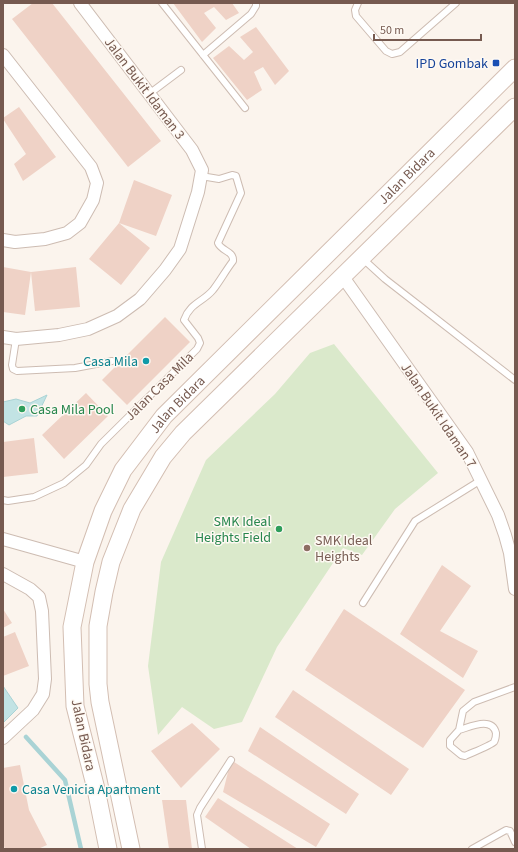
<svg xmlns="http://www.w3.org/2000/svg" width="518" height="852" font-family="'Source Sans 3',sans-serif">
	<rect width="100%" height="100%" fill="#fbf4ed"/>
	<path fill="#dae9cb" d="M334,344L438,473L395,509L362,555L343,548L277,647L242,722L214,729L182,707L158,735L148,666L161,562L206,460L275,394L310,353Z"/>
	<path fill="#c2e3e4" stroke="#a9d3d5" d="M47,395L37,416H26L9,425L3,421V402L16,399L30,403Z
		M3,686L18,708L3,723Z"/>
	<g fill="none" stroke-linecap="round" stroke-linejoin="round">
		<path stroke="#a9d3d5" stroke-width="4.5" d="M26,737L65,780L81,849"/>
	</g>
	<path fill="#efd2c6" d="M33,3H52L161,141L128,167L12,19Z
		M173,3H232L239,13L226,20L214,7L204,13L216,28L202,42Z
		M256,27L289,71L275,85L263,67L254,72L262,90L247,100L213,58L229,46L244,60L253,52L240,37Z
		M19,107L56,157L23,181L14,164L26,154L3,119V118Z
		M134,180L172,195L156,236L119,223Z
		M119,223L150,248L121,285L89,259Z
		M3,267L31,272L76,267L80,307L35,311L31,272L25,315L3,312Z
		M165,317L190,342L127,405L102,380Z
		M86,393L108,416L64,459L42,435Z
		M34,438L38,473L3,477V442Z
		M442,565L471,586L440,631L478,651L463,678L400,634Z
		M3,609L12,623L3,628Z
		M344,609L465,690L423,748L305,670Z
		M15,632L29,666L3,676V637Z
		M293,690L409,769L391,795L275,717Z
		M192,723L220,749L181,788L151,751Z
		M260,727L359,794L346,814L248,751Z
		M231,760L330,824L316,847L223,792Z
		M20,765L29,810L47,845L38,849H5L3,843V768Z
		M218,798L298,849H251L205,817Z
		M162,800H186L192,849H169Z"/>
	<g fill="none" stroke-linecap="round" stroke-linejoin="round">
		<defs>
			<path id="lane" d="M162,3L245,108
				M358,3L355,10L356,16L386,51L392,54L400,52L456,3
				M203,55L251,14L256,6V3
				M149,94L181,70
				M362,258L385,279L515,380
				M16,339L12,365L13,369L17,371L75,368L112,361
				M3,500L8,501L34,497L64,483L86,465L101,444L197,349L200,343L198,338L184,320C190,303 203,302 213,290C220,281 226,270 233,261C234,251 221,251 218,243L241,193L236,176L232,175L219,179L201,176
				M363,603L415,521L481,480
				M459,730C470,727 492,716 496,733C496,736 496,739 494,742C490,746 471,753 465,756L461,755L450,746V740L459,730L463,711L474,702L515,687
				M202,849L197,815L200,808L231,760
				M472,849L506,830L510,831L515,842"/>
			<path id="street" d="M3,55L91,167L97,183L93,200L80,223L67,233L45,239L15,242L3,240
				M343,277L467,452L498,515L505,535L510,553L515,589
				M3,337L16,339L59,335L88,329L117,316L140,299L165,270L180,249L198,192L202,170L192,150L80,3
				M3,539L85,562
				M3,574L30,589L39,597L42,611L45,679L43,694L33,710L3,738"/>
			<g id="secondary">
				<path id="s1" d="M108,849L96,789L75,706L72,627L85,562L103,511L123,470L164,416L515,68"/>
				<path d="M131,849L100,702L98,684V626L104,592L111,562L132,509L163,457L183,433L515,107"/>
			</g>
		</defs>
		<use href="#lane" stroke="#cdbcb2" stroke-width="8"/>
		<use href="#street" stroke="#cdbcb2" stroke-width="14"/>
		<use href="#secondary" stroke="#d3beb2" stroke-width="19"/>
		<use href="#lane" stroke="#fff" stroke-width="6"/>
		<use href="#street" stroke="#fff" stroke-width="12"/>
		<use href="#secondary" stroke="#fff" stroke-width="17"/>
	</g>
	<rect fill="#1a4fb4" stroke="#fef9f3" stroke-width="1.5" x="492" y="59" width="8" height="8" rx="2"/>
	<g fill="#0f9aa8" stroke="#fef9f3" stroke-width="1.5">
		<circle cx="146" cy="361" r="4"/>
		<circle cx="14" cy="789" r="4"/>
	</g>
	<g fill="#2e9e5b" stroke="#fef9f3" stroke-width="1.5">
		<circle cx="22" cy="409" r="4"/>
		<circle cx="279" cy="529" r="4"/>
	</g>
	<circle fill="#8d6e63" stroke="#fef9f3" stroke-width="1.5" cx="307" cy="548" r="4"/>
	<g text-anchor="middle" stroke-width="3" stroke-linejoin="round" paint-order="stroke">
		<g font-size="14" fill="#164399" stroke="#fef9f3" text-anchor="end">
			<text x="488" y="68">IPD Gombak</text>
		</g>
		<g font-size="14" fill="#765a50" stroke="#fef9f3">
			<text transform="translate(145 88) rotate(53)" y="5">Jalan Bukit Idaman 3</text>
			<text dy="5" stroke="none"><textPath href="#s1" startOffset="801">Jalan Bidara</textPath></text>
			<text transform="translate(159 386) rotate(-45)" y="5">Jalan Casa Mila</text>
			<text dy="5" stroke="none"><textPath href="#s1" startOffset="477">Jalan Bidara</textPath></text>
			<text transform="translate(439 415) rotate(56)" y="5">Jalan Bukit Idaman 7</text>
			<text transform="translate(84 735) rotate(78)" y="5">Jalan Bidara</text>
		</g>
		<g font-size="14" fill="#0d838f" stroke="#fef9f3" text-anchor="end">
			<text x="138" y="366">Casa Mila</text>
			<text x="22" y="794" text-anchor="start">Casa Venicia Apartment</text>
		</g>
		<g font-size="14" fill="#27864d" stroke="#fef9f3" text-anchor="start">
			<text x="30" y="414">Casa Mila Pool</text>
			<text x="271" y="526" text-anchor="end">SMK Ideal<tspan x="271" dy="16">Heights Field</tspan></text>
		</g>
		<g font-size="14" fill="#785e54" stroke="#fef9f3" text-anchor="start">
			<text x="315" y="545">SMK Ideal<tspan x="315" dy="16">Heights</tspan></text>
		</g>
	</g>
	<rect width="518" height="852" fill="none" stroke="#765a50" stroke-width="8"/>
	<path d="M374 34v6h107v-6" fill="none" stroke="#765a50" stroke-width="2"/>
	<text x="380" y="34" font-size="12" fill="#765a50" stroke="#fef9f3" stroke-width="3" paint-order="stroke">50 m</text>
</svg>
